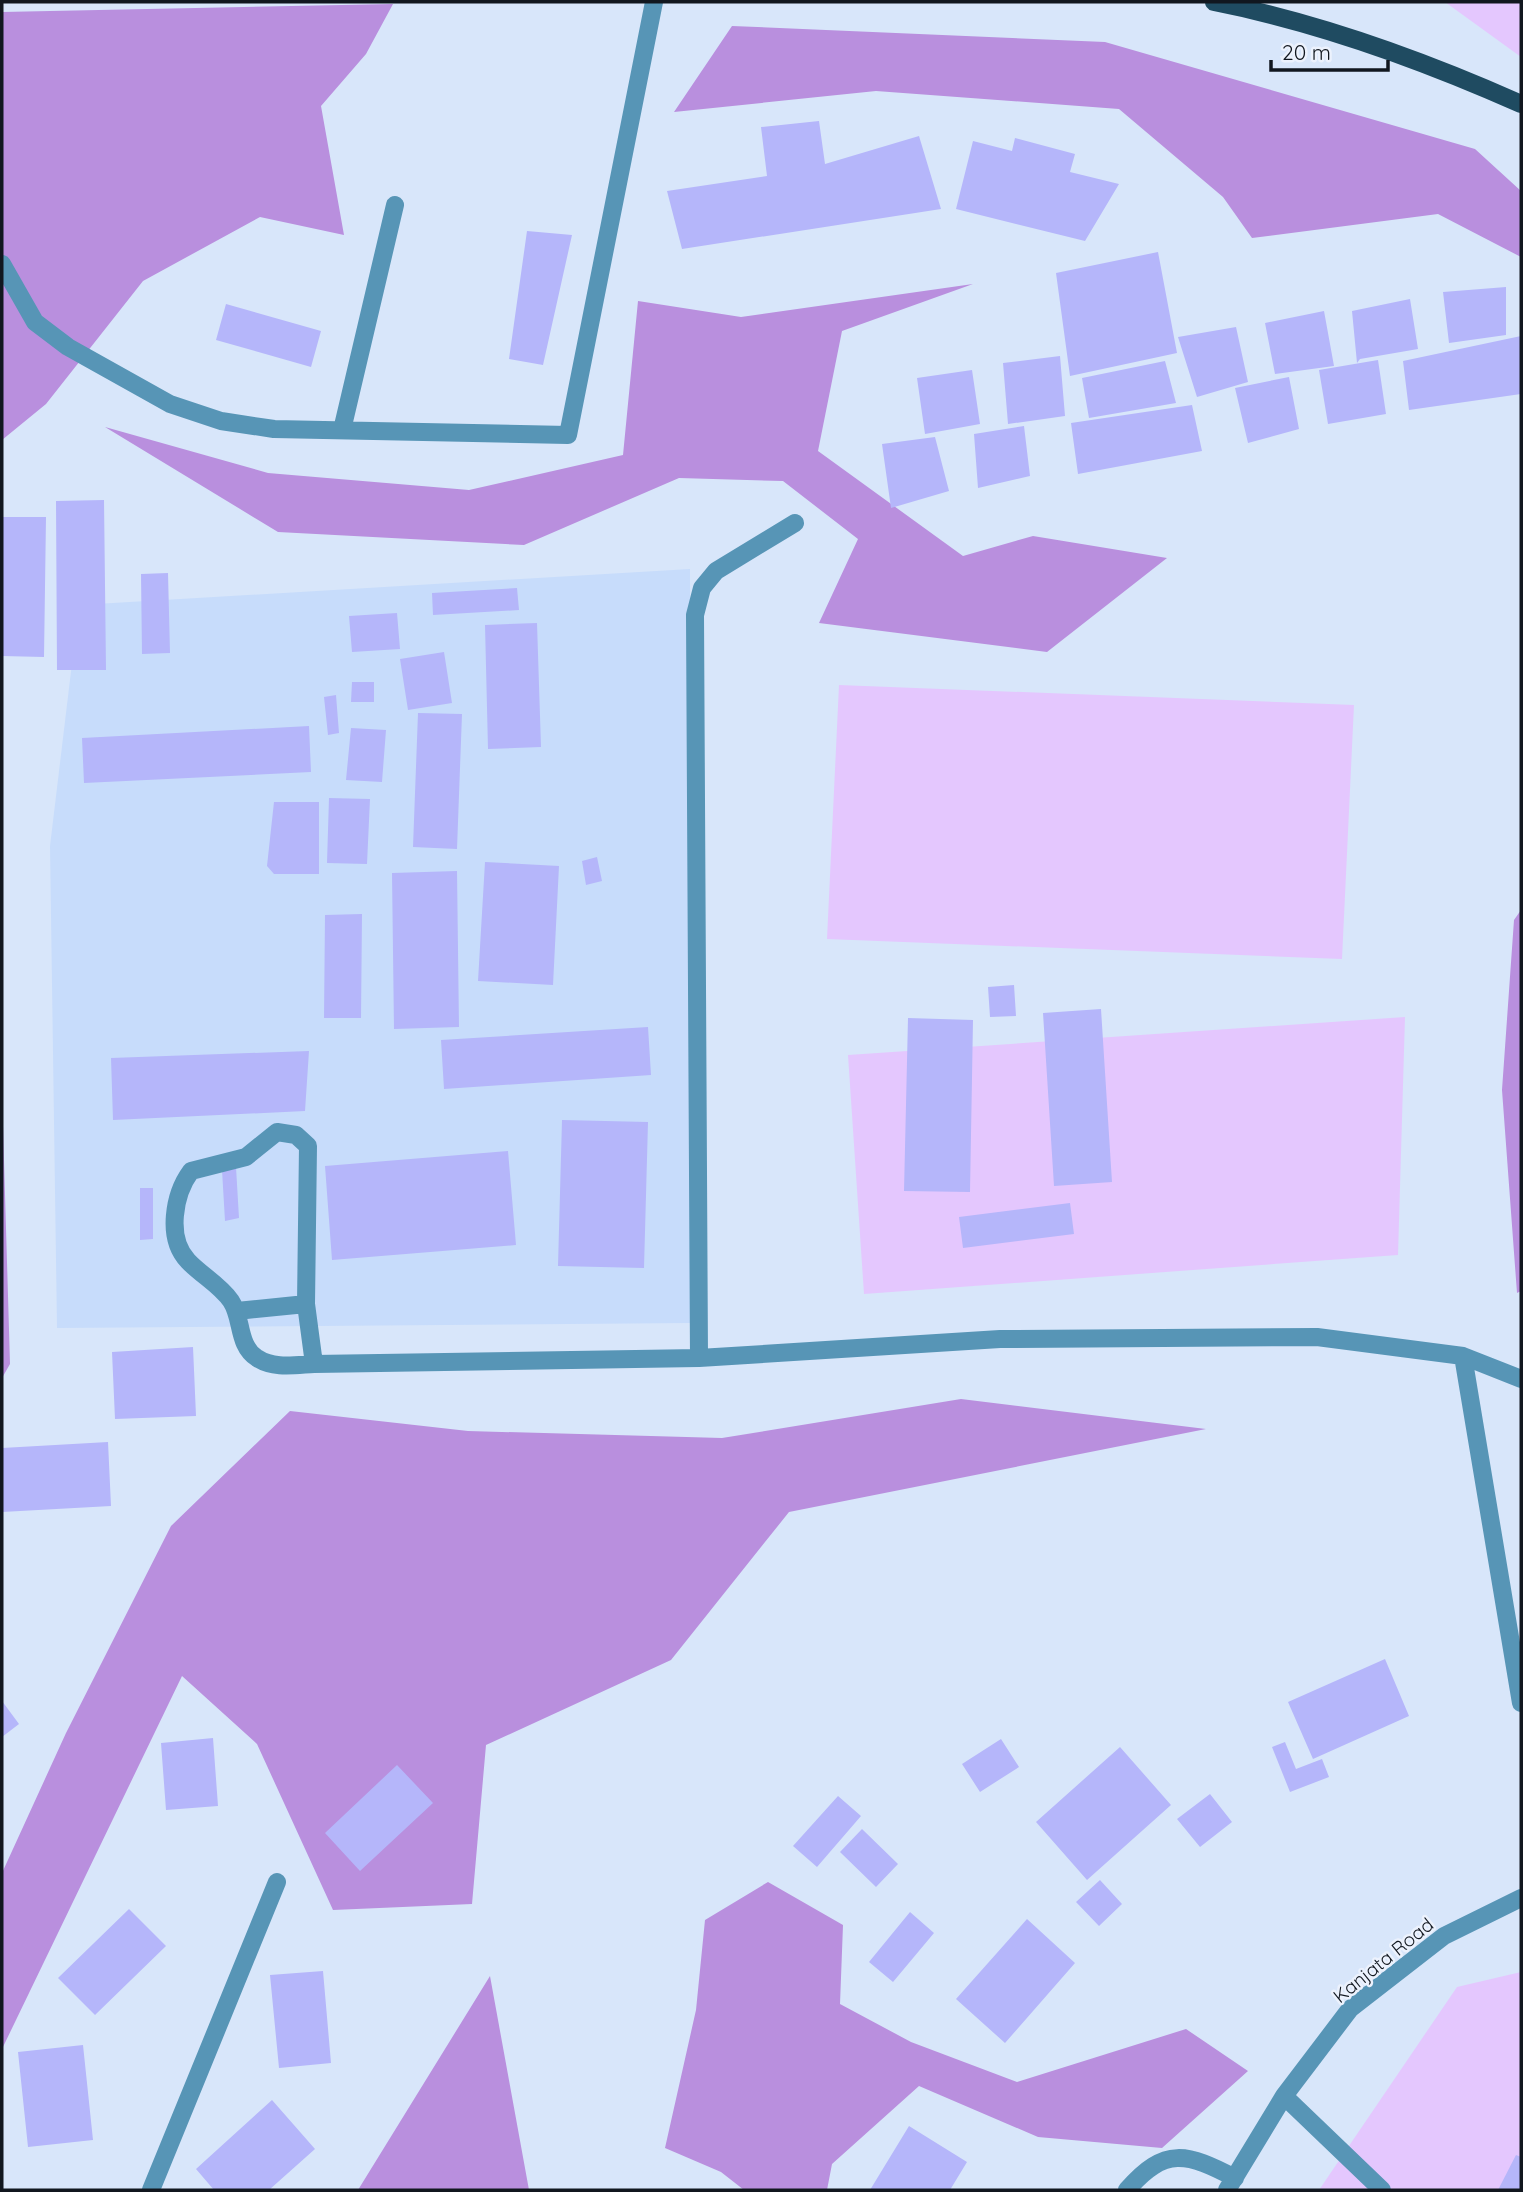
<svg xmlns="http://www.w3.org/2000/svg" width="1523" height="2192" font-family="Quicksand,sans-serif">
	<rect width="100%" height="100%" fill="#d8e6fa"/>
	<path fill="#c7dcfb" d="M690,569V1323L57,1328L50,846L79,605Z"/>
	<path fill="#e4c7fe" d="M1445,2H1521V57Z
		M839,685L1354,705L1342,959L827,939Z
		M1405,1017L1398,1255L864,1294L848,1055Z
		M1521,1972V2190H1319L1457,1987Z"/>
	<path fill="#b98fde" d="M393,4L366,54L321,106L344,235L260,217L143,281L46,404L2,440V12Z
		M732,26L1105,42L1475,149L1521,191V257L1438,214L1252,238L1223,197L1119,109L876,91L674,112Z
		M973,284L842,331L818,451L963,556L1033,536L1167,558L1047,652L819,623L858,539L783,481L679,478L524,545L278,532L105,427L268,473L469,490L623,455L638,301L741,317Z
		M1521,910V1291L1517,1293L1502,1090L1514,920Z
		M2,1092L10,1364L2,1378Z
		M961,1399L1206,1429L789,1512L671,1660L486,1745L472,1904L333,1910L257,1744L182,1676L2,2049V1873L66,1733L171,1526L290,1411L468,1431L722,1438Z
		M768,1882L843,1925L840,2004L911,2042L1017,2082L1186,2029L1248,2071L1162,2148L1038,2137L919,2086L832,2164L827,2190H744L721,2172L665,2148L696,2010L705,1920Z
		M490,1976L529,2190H358Z"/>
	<path fill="#b5b6fa" d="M819,121L825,164L919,136L941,209L682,249L667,191L767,176L761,127Z
		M1015,138L1075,154L1070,172L1119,184L1085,241L956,209L973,141L1012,151Z
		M527,231L572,235L543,365L509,359Z
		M1158,252L1177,353L1070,376L1056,273Z
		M1506,287V335L1449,343L1443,292Z
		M1410,299L1418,349L1360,359L1357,363L1352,311Z
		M226,304L321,331L311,367L216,340Z
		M1324,311L1334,366L1275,374L1265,323Z
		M1236,327L1248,382L1197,397L1178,337Z
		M1521,336V394L1409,410L1403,361Z
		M1060,356L1065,416L1008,424L1003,363Z
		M1378,360L1386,414L1328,424L1319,370Z
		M1165,361L1176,403L1089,418L1082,378Z
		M972,370L980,424L925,434L917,378Z
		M1289,377L1299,429L1248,443L1235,388Z
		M1192,405L1202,451L1078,474L1071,423Z
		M1024,426L1030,476L978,488L974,434Z
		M935,437L949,491L891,508L882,444Z
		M104,500L106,670H57L56,501Z
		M2,517H46L44,657L2,656Z
		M168,573L170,653L142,654L141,574Z
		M517,588L519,610L433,615L432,593Z
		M397,613L400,649L352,652L349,616Z
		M537,623L541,747L488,749L485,625Z
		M444,652L452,703L408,710L400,659Z
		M352,682H374V702H351Z
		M336,695L339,733L328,735L324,697Z
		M418,713L462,714L457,849L413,847Z
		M309,726L311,772L84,783L82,738Z
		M351,728L386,730L382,782L346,780Z
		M329,798L370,799L367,864L327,863Z
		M274,802H319V874H274L267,866Z
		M597,857L602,881L586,885L582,861Z
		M485,862L559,866L553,985L478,981Z
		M457,871L459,1027L394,1029L392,873Z
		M362,914L361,1018H324L325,915Z
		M1014,985L1016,1016L990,1017L988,987Z
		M1101,1009L1112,1182L1054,1186L1043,1013Z
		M908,1018L973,1020L970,1192L904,1191Z
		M648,1027L651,1075L444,1089L441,1040Z
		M309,1051L305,1111L113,1120L111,1058Z
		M562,1120L648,1122L644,1268L558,1266Z
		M508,1151L516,1245L332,1260L325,1166Z
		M236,1167L239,1218L225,1221L222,1170Z
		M140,1188H153V1239L140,1240Z
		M1070,1203L1074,1234L963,1248L959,1217Z
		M193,1347L196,1416L115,1419L112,1352Z
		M108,1442L111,1506L2,1512V1448Z
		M1385,1659L1409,1716L1313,1759L1288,1702Z
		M2,1701L19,1724L2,1737Z
		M213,1738L218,1806L166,1810L161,1743Z
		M1001,1739L1019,1767L980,1792L962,1764Z
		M1285,1742L1296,1769L1322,1759L1329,1777L1290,1792L1272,1747Z
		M1120,1747L1171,1805L1087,1880L1036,1822Z
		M397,1765L433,1803L360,1871L325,1833Z
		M1210,1794L1232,1822L1200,1847L1177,1819Z
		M838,1796L861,1816L817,1867L793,1846Z
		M862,1829L898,1864L876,1887L840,1852Z
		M1100,1880L1122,1904L1099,1926L1076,1902Z
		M129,1909L166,1946L95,2015L58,1978Z
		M910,1912L934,1933L893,1982L869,1962Z
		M1027,1919L1075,1963L1005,2043L956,1999Z
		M323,1971L331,2063L279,2068L270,1975Z
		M83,2045L93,2140L28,2147L18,2052Z
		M272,2100L315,2149L269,2190H214L196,2169Z
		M909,2126L967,2162L950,2190H870Z
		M1516,2155L1521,2157V2190H1498Z"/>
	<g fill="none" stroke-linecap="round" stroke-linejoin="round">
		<path stroke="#5795b6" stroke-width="18" d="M2,264L35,322L68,347L170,404L221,421L274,429L568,435L654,2
			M342,430L395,205
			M795,523L716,571L702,588L695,615L699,1358L1000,1339L1317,1337L1463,1356L1521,1379
			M237,1311L306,1304
			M1463,1356L1521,1703
			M314,1364L306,1304L308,1146L296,1135L277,1132L246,1157L191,1171C174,1194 166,1238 188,1261C201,1275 220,1285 231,1301C243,1319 237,1345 257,1358C273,1369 295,1365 314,1364L699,1358
			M1284,2096L1382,2190
			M151,2190L277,1882
			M1127,2190C1165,2146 1187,2153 1235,2178
			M1227,2190L1284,2096L1350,2009L1444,1936L1521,1898"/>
		<path stroke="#1f4b61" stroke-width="18" d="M1214,2C1321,23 1422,60 1521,104"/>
	</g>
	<g text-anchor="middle" stroke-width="5" stroke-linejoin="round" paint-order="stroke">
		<g font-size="19" fill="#11171f" stroke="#ecf2fd">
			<text transform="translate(1383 1960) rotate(-39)" y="7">Kanjata Road</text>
		</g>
	</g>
	<rect width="1523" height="2192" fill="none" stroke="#11171f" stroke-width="7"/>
	<path d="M1271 60v10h117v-10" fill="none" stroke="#11171f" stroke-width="3.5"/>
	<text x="1282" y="60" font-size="21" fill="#11171f" stroke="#ecf2fd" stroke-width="5" paint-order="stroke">20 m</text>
</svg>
